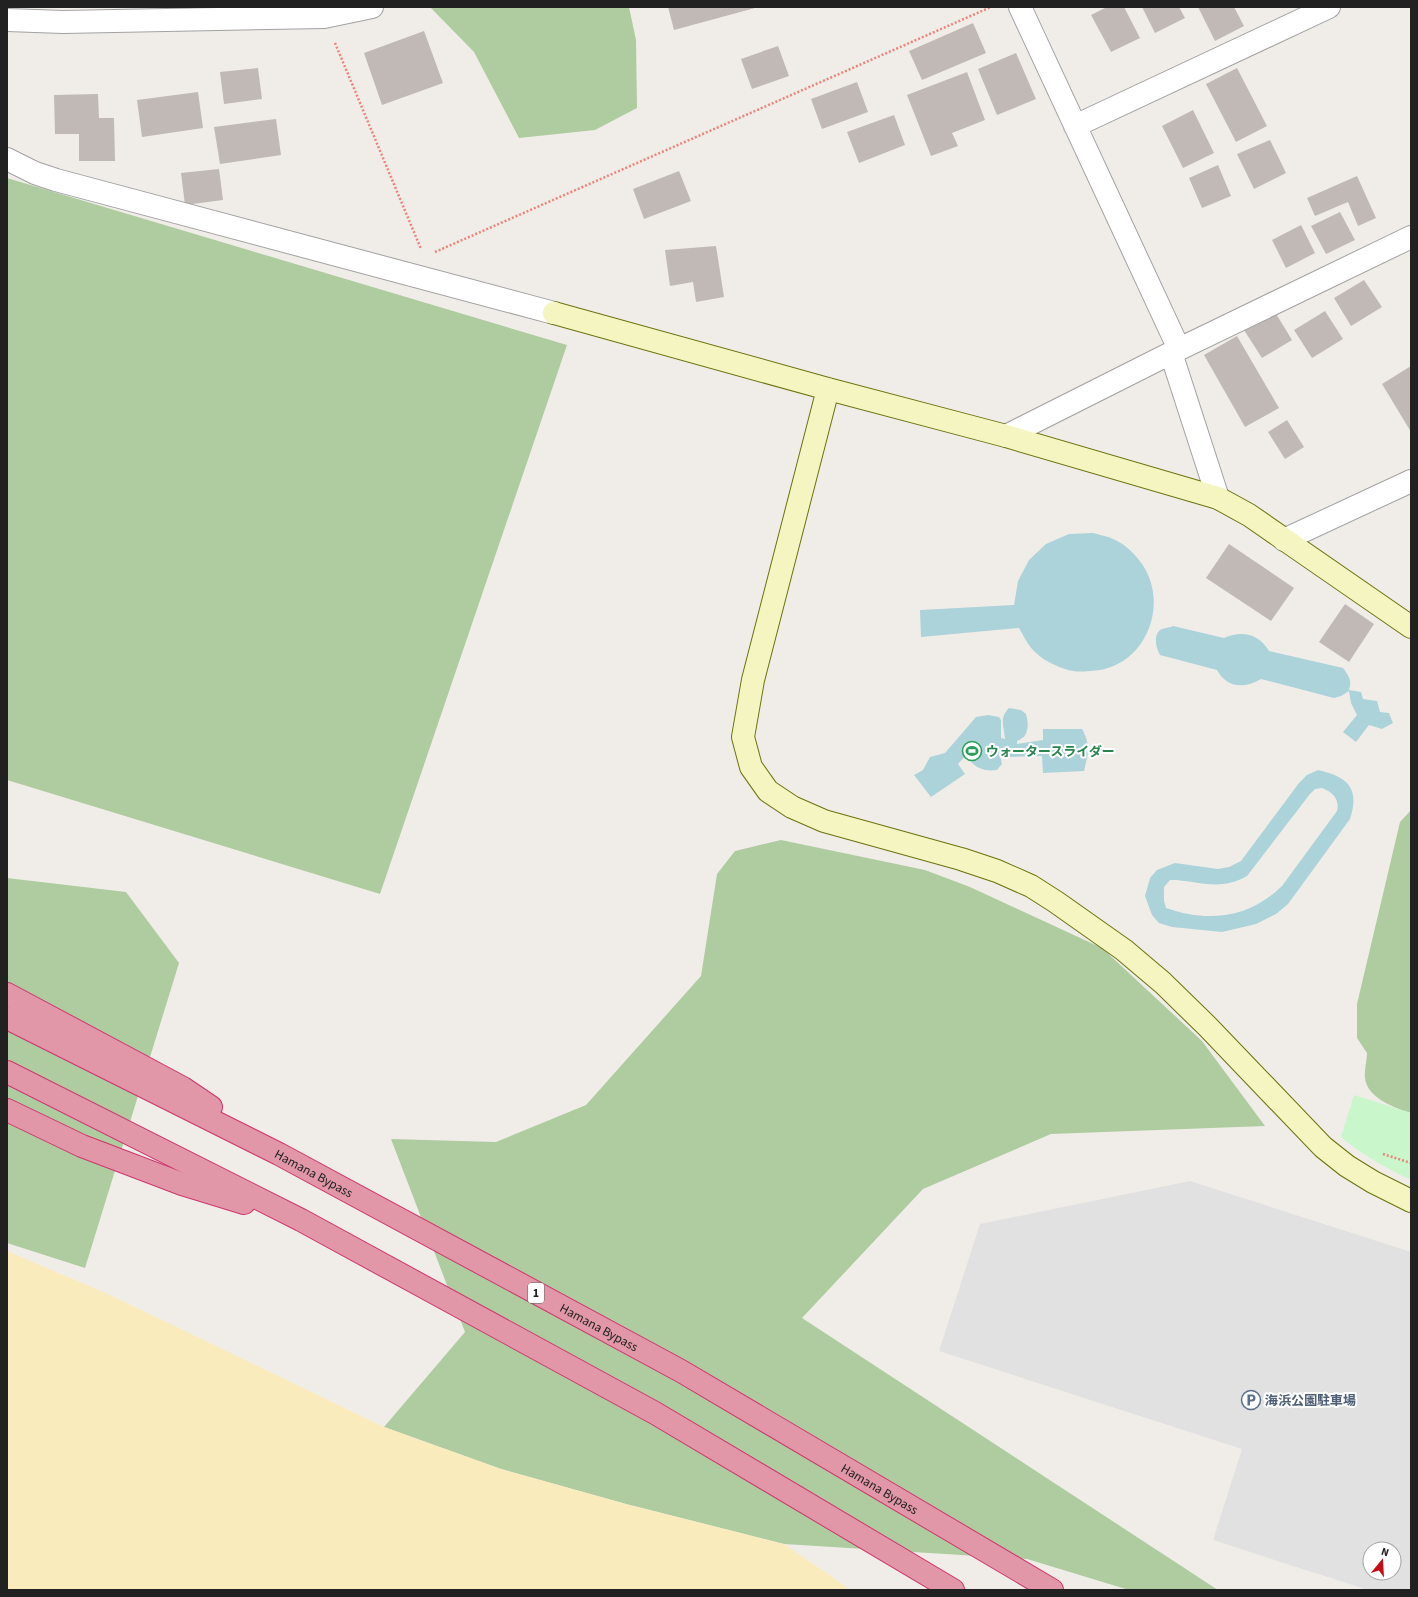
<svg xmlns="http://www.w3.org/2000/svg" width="1418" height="1597" font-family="'Source Sans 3','Noto Sans JP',sans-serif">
	<rect width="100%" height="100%" fill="#f0ede8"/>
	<path fill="#afcca0" d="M430,7H629L636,40L637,108L595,130L519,138L474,52Z
		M7,178L567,345L380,894L7,780Z
		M1411,810V1113C1395,1108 1367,1098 1365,1078C1364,1070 1367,1061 1367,1053L1357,1038V1004L1400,822Z
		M781,840L925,870L970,887L1102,948L1202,1041L1265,1126L1051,1134L923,1189L802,1318L1218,1590H1129L1027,1559L784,1544L626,1504L501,1469L384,1427L465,1332L391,1139L496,1142L586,1105L701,976L717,874L735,851Z
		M7,878L126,892L179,963L85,1268L7,1243Z"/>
	<path fill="#faebbd" d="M7,1251L110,1295L384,1427L501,1469L626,1504L784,1544L851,1590H7Z"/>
	<path fill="#caf6cc" d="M1354,1095L1411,1113V1180C1386,1168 1362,1155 1341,1137Z"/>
	<path fill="#e1e1e1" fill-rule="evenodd" d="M1190,1181L1411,1252V1590H1368L1213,1540L1242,1449L939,1351L980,1224ZM1370,1549H1394V1573H1370Z"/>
	<path fill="#acd2da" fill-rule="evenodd" d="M1093,533C1099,535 1107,536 1113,539C1123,543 1132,551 1139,560C1173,602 1145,671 1089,671C1081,672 1074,672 1065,669C1053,665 1041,659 1032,649C1027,643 1023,635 1019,628L921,637L920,610L1014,605L1018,581L1029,560L1046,544L1069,534Z
		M1173,626L1224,638C1242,630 1259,634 1269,651L1343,668C1349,676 1352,680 1349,690L1361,692L1363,699L1377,701L1380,712L1389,713L1393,723L1382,729L1369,725L1356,742L1343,732L1357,715L1351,703L1349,691L1341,696L1334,698L1261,679C1244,689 1227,688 1217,670L1160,655C1156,648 1153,636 1160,630C1163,628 1169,628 1173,626Z
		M1009,708L1021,710L1026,714C1029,725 1029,737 1017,741V744L1043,740V729H1082C1091,745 1088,754 1084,771L1043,773L1042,756L1005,757L999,751L1002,764L997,770C983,772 973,767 966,755L958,764L965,774L931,797L914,775L923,770L930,757L945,753L976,717L988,715L999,717L1001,720V738L1005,739C1004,726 999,718 1009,708Z
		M1318,770C1348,777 1360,788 1350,819L1288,904L1276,914L1256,924L1222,932L1172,927L1159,923L1152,915L1145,896L1150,878L1157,870L1175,863L1218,869L1229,867L1241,861L1299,783L1307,775ZM1322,788C1333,792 1340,800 1337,811L1282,886C1249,918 1209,923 1166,908L1164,901V887L1170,880H1177C1203,883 1223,890 1247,876L1310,794L1315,789Z"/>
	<path fill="#c1b9b5" d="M668,7H754L755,8L674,30Z
		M1107,7H1124L1140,38L1111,52L1091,15Z
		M1142,7H1179L1185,18L1155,33Z
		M1198,7H1234L1244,26L1215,41Z
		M973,23L986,53L922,80L909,51Z
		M424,31L443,83L382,105L364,53Z
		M778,46L789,76L752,89L741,59Z
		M1016,53L1036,99L997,115L978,69Z
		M258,68L262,99L224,104L220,72Z
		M1237,68L1267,126L1236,142L1206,84Z
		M967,72L985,120L952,133L958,146L931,156L907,95Z
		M857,82L868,112L822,129L811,99Z
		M198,92L203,128L142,137L137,100Z
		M98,94L99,118H114L115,161H79V134H55L54,95Z
		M1193,110L1214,153L1183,168L1162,126Z
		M894,115L905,145L859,163L847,132Z
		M276,119L281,155L220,164L214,127Z
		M1270,140L1286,173L1254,189L1237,154Z
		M1218,165L1231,196L1202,208L1189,178Z
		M219,169L223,200L185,205L181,173Z
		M679,171L691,201L644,219L633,189Z
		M1357,176L1376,218L1358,226L1348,202L1315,216L1307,198Z
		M1340,212L1355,240L1326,254L1311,226Z
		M1301,225L1315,253L1286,268L1272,240Z
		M716,246L724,297L696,302L693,282L670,286L665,250Z
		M1364,280L1382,307L1351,326L1334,298Z
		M1325,311L1343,339L1312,358L1294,330Z
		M1275,312L1292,340L1262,358L1244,330Z
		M1237,336L1279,408L1245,427L1204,355Z
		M1411,366V432L1382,384Z
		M1287,420L1304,447L1285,459L1268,432Z
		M1229,544L1294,588L1271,621L1206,578Z
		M1345,604L1374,624L1349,662L1319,642Z"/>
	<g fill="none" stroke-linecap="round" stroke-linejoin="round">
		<defs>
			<path id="street" d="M1020,7L1179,349
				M7,20L63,22L324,17L372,7
				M1075,126L1329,7
				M7,159L35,173L56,180L554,313
				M1171,353L1218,498
				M1006,436L1171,353L1411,237
				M1284,540L1411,481"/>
			<path id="secondary" d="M554,313L828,389L1006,436L1218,498L1249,515L1411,627
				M828,389L753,680L743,737L751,767L768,791L792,807L824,821L961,859L997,871L1031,886L1056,902L1124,950L1163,983L1208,1027L1323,1147L1347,1166L1373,1182L1411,1201"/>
			<g id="highway">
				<path d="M7,994L183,1088L211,1107"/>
				<path id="s1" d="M7,1018L279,1154L681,1371L1052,1590"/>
				<path d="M7,1072L301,1220L655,1413L953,1590"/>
				<path d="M7,1110L82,1146L182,1184L244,1203"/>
			</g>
		</defs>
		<use href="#street" stroke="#a2a2a2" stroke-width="24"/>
		<use href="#secondary" stroke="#6b720e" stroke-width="24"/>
		<use href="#highway" stroke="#ce356f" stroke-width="24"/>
		<path stroke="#ef827a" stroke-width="2.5" stroke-dasharray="2 2" stroke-linecap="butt" d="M335,43L421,249
			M435,252L991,7
			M1383,1154L1411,1163"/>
		<use href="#street" stroke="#fff" stroke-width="22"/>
		<use href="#secondary" stroke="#f5f5c1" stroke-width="22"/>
		<use href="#highway" stroke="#e197a7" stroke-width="22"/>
	</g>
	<defs>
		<symbol id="stadium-ring" viewBox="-11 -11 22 22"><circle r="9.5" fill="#fff" stroke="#2e9e5b" stroke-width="1.5"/><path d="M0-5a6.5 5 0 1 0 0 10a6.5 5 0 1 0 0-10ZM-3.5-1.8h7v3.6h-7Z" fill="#2e9e5b"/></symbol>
		<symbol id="parking-ring" viewBox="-11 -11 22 22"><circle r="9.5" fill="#fff" stroke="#5c6f8a" stroke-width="1.5"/><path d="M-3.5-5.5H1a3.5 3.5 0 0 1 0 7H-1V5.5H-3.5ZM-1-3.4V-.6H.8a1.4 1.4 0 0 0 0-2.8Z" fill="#5c6f8a"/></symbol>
	</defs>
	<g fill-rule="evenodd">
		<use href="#stadium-ring" x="961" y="740" width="22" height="22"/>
		<use href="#parking-ring" x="1240" y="1389" width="22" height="22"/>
	</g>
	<g text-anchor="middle" stroke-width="4" stroke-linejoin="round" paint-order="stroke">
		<rect fill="#fff" stroke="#646464" stroke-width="1" x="528" y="1283" width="16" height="20" rx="3"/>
		<g font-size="12" font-weight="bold" fill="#212121">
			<text x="536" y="1297">1</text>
		</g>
		<g font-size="13" font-weight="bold" fill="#27864d" stroke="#fff" text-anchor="start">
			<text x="986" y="756">ウォータースライダー</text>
		</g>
		<g font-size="13" fill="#212121" stroke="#fff">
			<text dy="5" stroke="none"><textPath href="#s1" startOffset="344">Hamana Bypass</textPath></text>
			<text dy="5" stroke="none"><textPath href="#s1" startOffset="668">Hamana Bypass</textPath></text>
			<text dy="5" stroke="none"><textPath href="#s1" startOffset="992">Hamana Bypass</textPath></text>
		</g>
		<g font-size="13" font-weight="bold" fill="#4e5e75" stroke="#fff" text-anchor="start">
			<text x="1265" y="1405">海浜公園駐車場</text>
		</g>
	</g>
	<rect width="1418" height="1597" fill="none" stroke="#212121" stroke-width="16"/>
	<g transform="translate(1382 1561) rotate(18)"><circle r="19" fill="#ffffff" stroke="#a6a6a6"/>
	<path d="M0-3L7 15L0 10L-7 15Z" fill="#c21016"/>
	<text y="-6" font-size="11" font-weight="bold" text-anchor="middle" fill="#212121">N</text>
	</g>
</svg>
